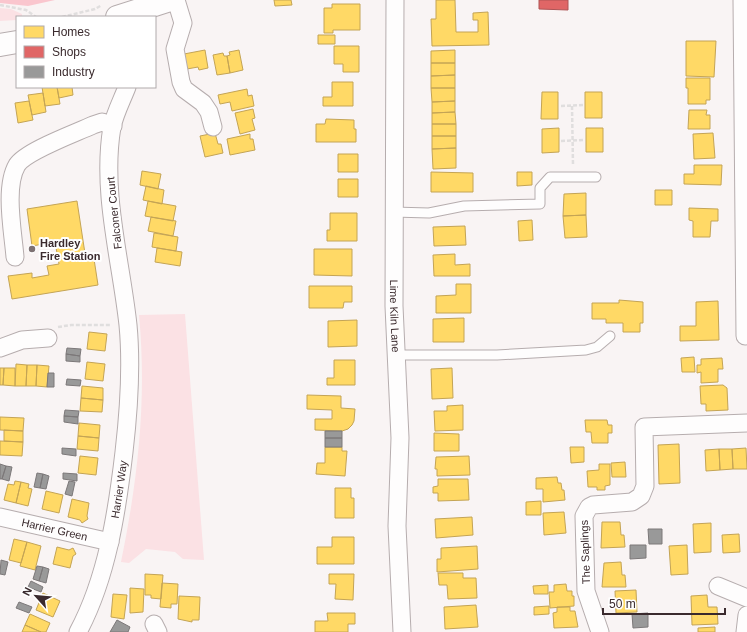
<svg xmlns="http://www.w3.org/2000/svg" width="747" height="632" font-family="Helvetica,sans-serif">
	<rect width="100%" height="100%" fill="#f9f4f4"/>
	<path fill="#fbe1e4" d="M0,8L11,9L22,14V17H17V20L0,21Z
		M185,314L204,560L183,559L175,552L146,549L129,563L121,562C138,479 147,399 139,315Z"/>
	<path fill="#fac6ce" d="M0,0H55L28,6L0,3Z"/>
	<path fill="#ffd966" stroke="#c4a455" d="M274,0H291L292,5L275,6Z
		M436,0H455L456,32H478V20H473V13L488,12L489,45L432,46L431,19H436Z
		M332,4H360V30H333V33H324V8H332Z
		M318,35H335V44H318Z
		M686,41H716L714,77L686,76Z
		M334,46H359V72H343V64H334Z
		M205,50L208,68L199,70L198,67L187,69L184,54Z
		M239,50L243,70L230,73L227,56L230,55L229,52Z
		M455,50V63H431V51Z
		M223,53L224,56H227L230,73L217,75L213,55Z
		M431,63H455V75L431,76Z
		M455,75V88H431V76Z
		M686,78H710V100H706V104H688V88H686Z
		M332,82H353V106H323V97H332Z
		M42,87H57L60,104L45,106Z
		M57,87H72L73,95L59,98Z
		M431,88H455V101L432,102Z
		M247,89L248,96L252,95L254,106L232,111L230,102L220,104L218,95Z
		M542,92H558V119H541Z
		M585,92H602V118H585Z
		M43,93L46,112L32,115L28,95Z
		M29,101L33,120L18,123L15,103Z
		M455,101V112L432,113V102Z
		M253,109L255,118L252,119L255,130L240,134L235,113Z
		M689,110H707L706,115H710V129H688Z
		M455,112L456,124H432V113Z
		M326,119L354,120V129H356V142H316V124H325Z
		M432,124H456V136H432Z
		M559,128V152L542,153V129Z
		M586,128H603V152H586Z
		M215,133L218,144H221L223,153L205,157L200,136Z
		M713,133L715,158L694,159L693,134Z
		M250,134V139H253L255,150L230,155L227,139Z
		M432,136H456V148L432,149Z
		M456,148V168L433,169L432,149Z
		M338,154H358V172H338Z
		M694,165H722L721,185L684,184V174H694Z
		M142,171L161,174L158,189L140,185Z
		M431,172L473,173V192H431Z
		M517,172H532V185L517,186Z
		M338,179H358V197H338Z
		M146,186L164,190L162,204L143,200Z
		M655,190H672V205H655Z
		M586,193V215L563,216L564,194Z
		M77,201L86,260L94,259L98,285L12,299L8,276L32,273V278L49,275L47,266L59,264L55,242L32,246L27,209Z
		M148,201L176,206L173,221L145,216Z
		M689,208L718,209V221H711L710,237H693V221L689,220Z
		M330,213H357V241H327V230H330Z
		M586,215L587,237L565,238L563,216Z
		M151,217L176,221L173,236L148,231Z
		M532,220L533,240L519,241L518,221Z
		M465,226L466,245L434,246L433,227Z
		M154,233L178,237L176,251L152,247Z
		M157,248L182,252L180,266L155,262Z
		M314,249H352V276L314,275Z
		M455,254V265L470,264V276H434L433,255Z
		M456,284H471V313H436V296L456,295Z
		M309,286H352V302H344L343,308H309Z
		M619,300L643,302V323H640V332H623V323H606V319H592V303H619Z
		M718,301L719,340L680,341V326H696V302Z
		M464,318V342H433V319Z
		M357,320V346L328,347V321Z
		M89,332L107,334L105,351L87,349Z
		M694,357L695,372H682L681,358Z
		M722,358L723,369H718V382L701,383V372L697,373V365H701V359Z
		M334,360H355V385H327V378H334Z
		M87,362L105,364L103,381L85,379Z
		M16,364L27,365L26,386H15Z
		M27,365H37L36,386H26Z
		M37,365L49,366L47,387L36,386Z
		M0,368H4L3,385H0Z
		M4,368H15V386L3,385Z
		M452,368L453,398L432,399L431,369Z
		M723,385L727,388L728,410L706,411V404H701L700,386Z
		M82,386L103,388V400L81,398Z
		M307,395L341,396V408L355,409L354,421L352,425L348,429L342,431L315,430V419H332V410L307,409Z
		M81,398L103,400L102,412L80,411Z
		M463,405V430L435,431L434,411H447V406Z
		M0,417L24,418L23,431L0,430Z
		M585,420H607L608,425H612V433H608V443H592L591,432H586Z
		M79,423L100,425L99,438L78,436Z
		M4,430L23,431V442L4,441Z
		M434,433L459,434V451H434Z
		M78,436L99,438L98,451L77,449Z
		M0,441L23,442L22,456L0,455Z
		M679,444L680,483L659,484L658,445Z
		M325,447H342V451H347L345,476L316,474L317,463H325Z
		M570,447H584V462L571,463Z
		M746,448L747,469H733L732,449Z
		M719,449H732L733,469L720,470Z
		M719,449L720,470L706,471L705,450Z
		M80,456L98,458L96,475L78,473Z
		M469,456L470,475L437,476V469H435L436,457Z
		M625,462L626,477H612L611,463Z
		M599,464H610V485L605,486V490H597V487H588L587,471L599,470Z
		M557,477L558,483H561L562,490H564L565,500L543,502V489H536V478Z
		M438,479H468L469,500L438,501V493H433V487L438,486Z
		M15,481L21,482L16,503L4,500L8,484L14,485Z
		M21,482L29,484L28,488L32,489L28,506L16,503Z
		M335,488H351V498H354V518H335Z
		M46,491L63,495L59,513L42,509Z
		M72,499L89,503L87,516L88,519L82,523L80,520L68,517Z
		M541,501V515H526V502Z
		M564,512L566,533L544,535L543,513Z
		M472,517L473,535L436,538L435,519Z
		M602,522H620L621,535H624L625,547L601,548Z
		M711,523V552L694,553L693,524Z
		M739,534L740,552L723,553L722,535Z
		M332,537H354V564H317V547H332Z
		M14,539L27,542L21,563L9,560Z
		M27,542L41,546L35,570L20,566Z
		M687,545L688,574L671,575L669,546Z
		M477,546L478,569L437,572V559H441V548Z
		M57,547L69,550L73,548L76,554L73,556L70,568L53,564Z
		M621,562L622,575H625L626,587H602L604,563Z
		M438,573H463V578H476L477,598L448,599L447,585H439Z
		M145,574L163,575L161,599L151,598V595H145Z
		M329,574H354L353,600L335,599L336,584H329Z
		M162,583L178,584L177,604H171V608L160,607Z
		M566,584L567,591H572V596H574V606L550,608L549,592H554V585Z
		M548,585V594H534L533,586Z
		M130,588L144,589L143,612L130,613Z
		M636,590L637,612L616,613L615,591Z
		M43,593L60,601L53,617L36,610Z
		M113,594L127,595L124,619L111,617Z
		M707,595L708,607H717L718,624L692,625L691,596Z
		M179,596L200,597L199,620H192V622L178,619Z
		M476,605L478,627L445,629L444,607Z
		M549,606V614L534,615V607Z
		M557,607H570V611H575L578,627L554,628L553,613L557,612Z
		M327,613H355V624H348V632H315V621H328Z
		M30,614L50,623L46,632H41L25,625Z
		M25,625L41,632H22Z
		M715,627V632H698V628Z"/>
	<path fill="#e06666" stroke="#ae5455" d="M539,0H568V10L539,9Z"/>
	<path fill="#999" stroke="#7c7879" d="M67,348L81,349L80,356L66,354Z
		M66,354L80,356V362L66,361Z
		M48,373H54V387H47Z
		M67,379L81,380L80,386L66,385Z
		M65,410L79,411L78,417L64,416Z
		M64,416L78,417V424L64,422Z
		M325,431H342V438H325Z
		M325,438H342V447H325Z
		M62,448L76,449V456L62,454Z
		M0,464L6,466L2,479H0Z
		M6,466L12,467L9,481L2,479Z
		M37,473L43,474L40,488L34,487Z
		M63,473L77,474V481L63,479Z
		M43,474L49,476L46,489L40,488Z
		M69,481L75,482L72,496L65,494Z
		M648,529H662V544H649Z
		M630,545H646V558L630,559Z
		M1,560L8,562L5,575L0,574Z
		M37,566L43,567L39,581L33,579Z
		M43,567L49,569L46,583L39,581Z
		M31,581L43,587L41,592L28,587Z
		M19,602L32,607L29,613L16,608Z
		M648,613V627L633,628L632,614Z
		M117,620L130,627L128,632H110Z"/>
	<g fill="none" stroke-linecap="round" stroke-linejoin="round">
		<defs>
			<path id="lane" d="M393,212L429,213L464,206L540,204V188L550,177H596
				M396,355H497L586,350L597,347L610,336"/>
			<g id="street">
				<path d="M176,0L183,23L175,49L181,82L184,89L203,103L209,112L213,127"/>
				<path id="s1" d="M395,0L394,306L400,438L397,526L402,632"/>
				<path d="M742,0L745,336"/>
				<path d="M15,257C13,232 4,187 17,165C26,151 76,133 93,125L102,122L113,126"/>
				<path d="M0,348L22,340L48,338"/>
				<path id="s2" d="M0,517L110,542"/>
				<path d="M718,586L747,598"/>
				<path d="M154,624L158,632"/>
				<path id="s3" d="M78,632C107,578 117,512 124,452C129,409 132,367 128,325C121,260 101,192 112,127C115,113 122,100 127,87"/>
				<path d="M600,632L586,591L584,516L589,507L593,505L632,502L641,496L645,486L644,427L747,423"/>
				<path d="M745,632L747,615"/>
			</g>
			<path id="primary" d="M117,17L170,0
				M0,45L17,42"/>
		</defs>
		<use href="#lane" stroke="#b6adae" stroke-width="11"/>
		<use href="#street" stroke="#b6adae" stroke-width="19"/>
		<use href="#primary" stroke="#b6adae" stroke-width="24"/>
		<path stroke="#e0dede" stroke-width="2.5" stroke-dasharray="4 2" stroke-linecap="butt" d="M0,5L26,10L36,17
			M62,17L95,9L102,5
			M561,106L583,105
			M572,106L573,165
			M561,141L583,140
			M58,327L71,325H111"/>
		<use href="#lane" stroke="#fefdfd" stroke-width="9"/>
		<use href="#street" stroke="#fefdfd" stroke-width="17"/>
		<use href="#primary" stroke="#fefdfd" stroke-width="22"/>
	</g>
	<circle fill="#7d7173" stroke="#fff" stroke-width="1.5" cx="32" cy="249" r="4"/>
	<g text-anchor="middle" stroke-width="4" stroke-linejoin="round" paint-order="stroke">
		<g font-size="11" fill="#3a2a2d" stroke="#fff">
			<text transform="translate(114 213) rotate(-96)" y="4">Falconer Court</text>
			<text dy="4" stroke="none"><textPath href="#s1" startOffset="316">Lime Kiln Lane</textPath></text>
			<text dy="4" stroke="none"><textPath href="#s3" startOffset="149">Harrier Way</textPath></text>
			<text dy="4" stroke="none"><textPath href="#s2" startOffset="56">Harrier Green</textPath></text>
			<text transform="translate(585 552) rotate(-92)" y="4">The Saplings</text>
		</g>
		<g font-size="11" font-weight="bold" fill="#3a2a2d" stroke="#fff" text-anchor="start">
			<text x="40" y="247">Hardley<tspan x="40" dy="13">Fire Station</tspan></text>
		</g>
	</g>
	<rect x="16" y="16" width="140" height="72" fill="#ffffff" stroke="#b0aaab"/>
	<rect x="24" y="26" width="20" height="12" fill="#ffd966" stroke="#b0aaab"/>
	<text x="52" y="36" font-size="12" fill="#3a2a2d">Homes</text>
	<rect x="24" y="46" width="20" height="12" fill="#e06666" stroke="#b0aaab"/>
	<text x="52" y="56" font-size="12" fill="#3a2a2d">Shops</text>
	<rect x="24" y="66" width="20" height="12" fill="#999999" stroke="#b0aaab"/>
	<text x="52" y="76" font-size="12" fill="#3a2a2d">Industry</text>
	<g transform="translate(36 596) rotate(297)" stroke="#ffffff" stroke-width="3" paint-order="stroke">
	<path d="M0-3L7 15L0 10L-7 15Z" fill="#3a2a2d"/>
	<text y="-6" font-size="11" font-weight="bold" text-anchor="middle" fill="#3a2a2d">N</text>
	</g>
	<path d="M603 608v6h122v-6" fill="none" stroke="#3a2a2d" stroke-width="2"/>
	<text x="609" y="608" font-size="12" fill="#3a2a2d" stroke="#ffffff" stroke-width="3" paint-order="stroke">50 m</text>
</svg>
